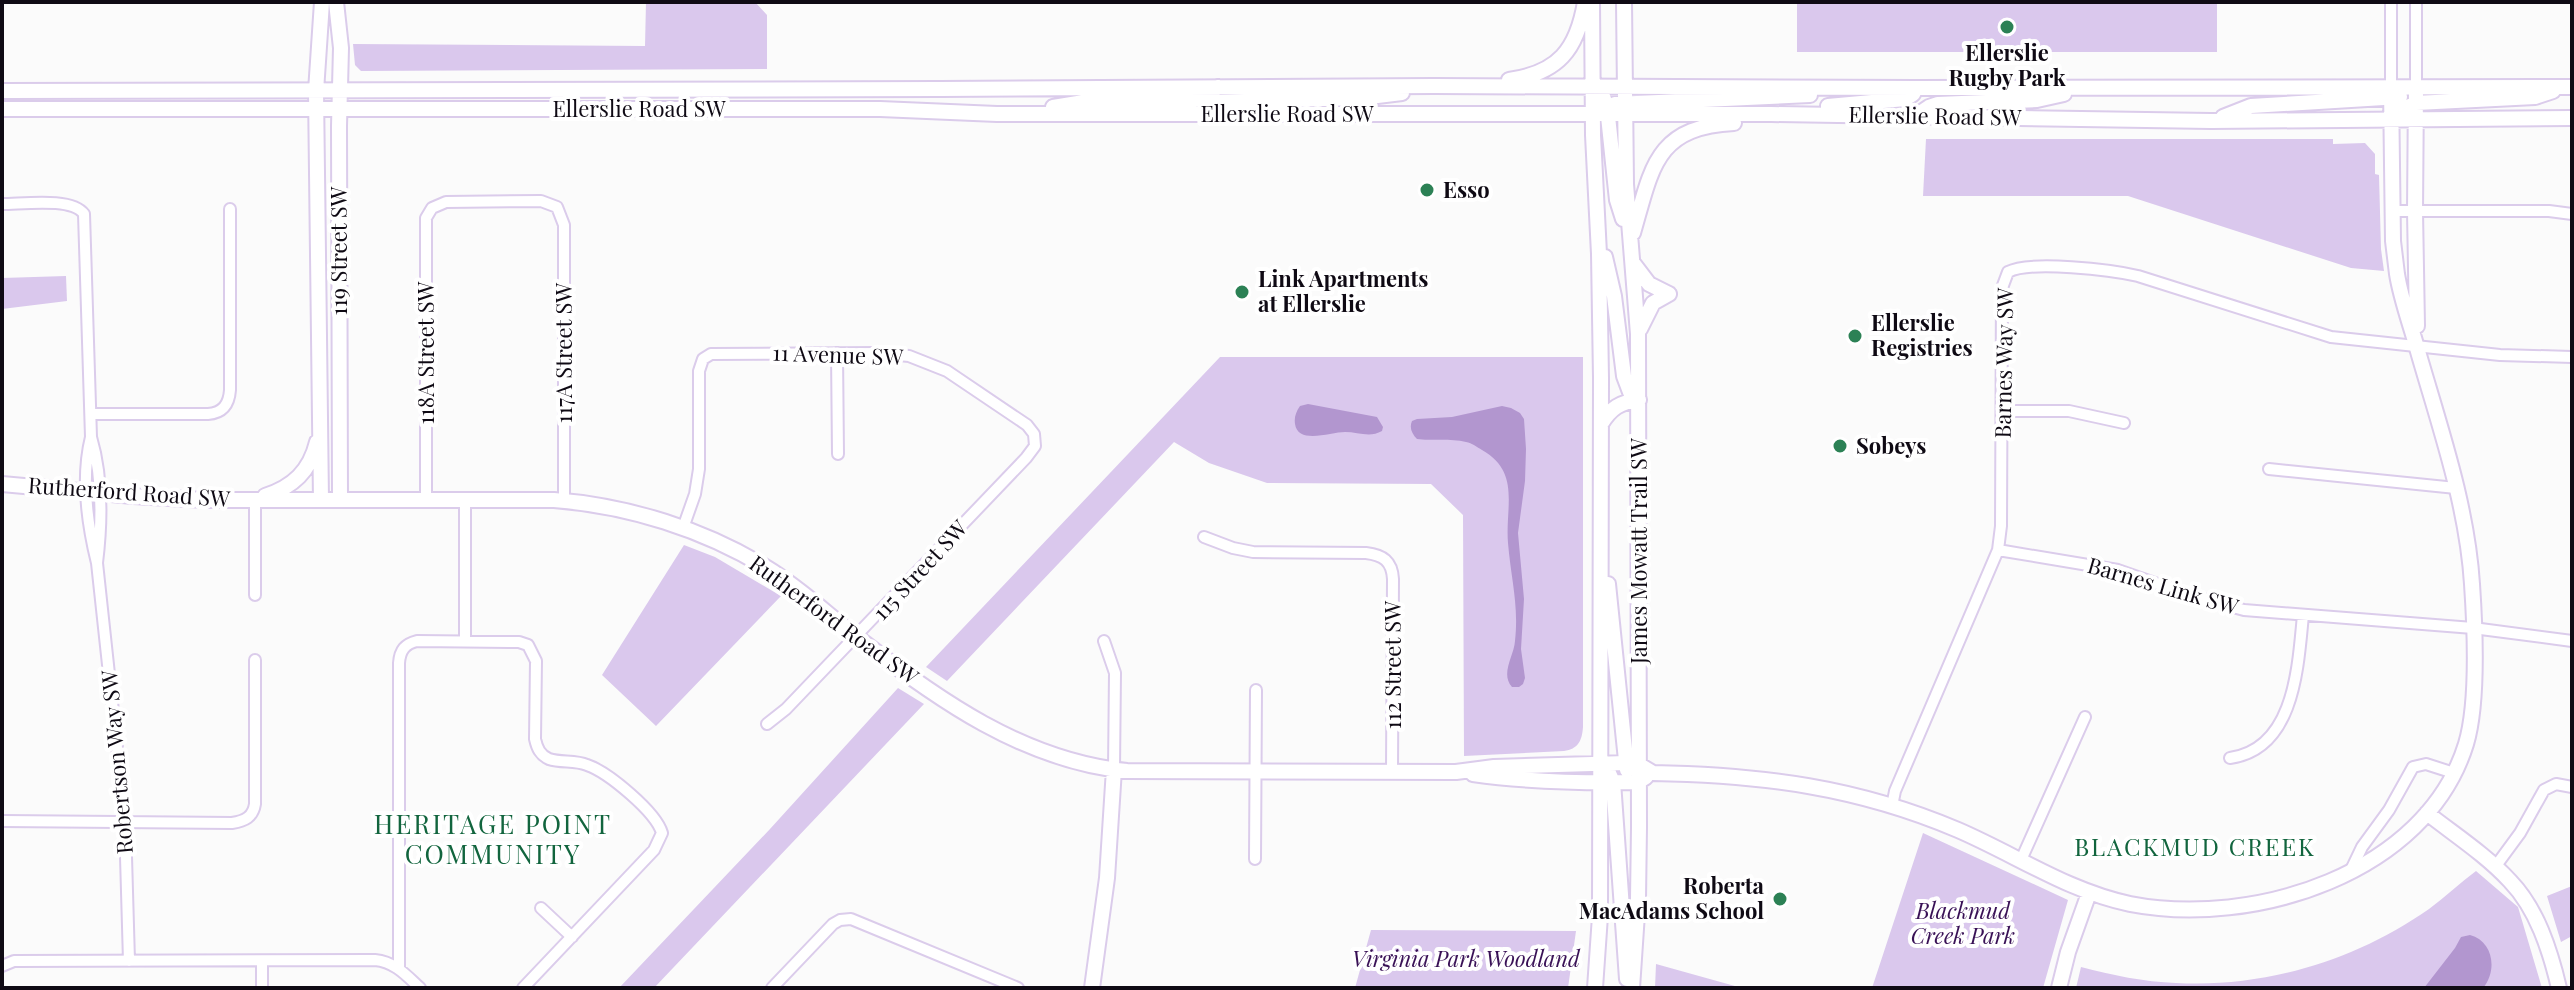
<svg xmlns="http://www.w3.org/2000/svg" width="2574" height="990" font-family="'Playfair Display',serif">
	<rect width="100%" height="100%" fill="#fbfbfb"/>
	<path fill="#dac8ed" d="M646,2H755L767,15V69L361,71L355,65L353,44L645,46Z
		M1797,2H2217V52H1797Z
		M1926,139H2333V144L2365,143L2375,154V174L2379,175L2381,249L2384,271L2351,268L2128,196H1923Z
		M66,276L67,301L2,309V278Z
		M1220,357H1583V727C1582,741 1578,749 1564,751L1464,756L1463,515L1431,484L1267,483L1209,463L1174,442L947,681L926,667Z
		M684,545L715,557L781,596L656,726L602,675Z
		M898,688L924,704L654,988H619L770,829Z
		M1923,833L2068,900L2043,988H1872Z
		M2476,871L2518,907L2542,988H2076L2081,967C2112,975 2144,982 2176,983C2266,988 2356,960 2429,909C2445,897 2460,883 2476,871Z
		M2572,886V936L2561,942L2547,896Z
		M1371,930L1576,931L1568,988H1355Z
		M1656,964L1742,988H1655Z"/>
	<path fill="#b296cf" d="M1308,404L1377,417L1383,427L1382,431C1370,438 1358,432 1345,432C1331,432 1298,445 1295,424C1294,417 1296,412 1300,406Z
		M1502,406L1511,408L1520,413L1524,419L1526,449L1525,481L1518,533L1524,599L1521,649L1525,678L1523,684L1519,687H1512C1500,674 1514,656 1515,641C1519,605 1511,579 1508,543C1505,507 1521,472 1482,450C1477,447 1472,443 1466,442C1450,438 1433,441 1417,439C1412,434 1409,428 1412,421L1417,419L1452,417Z
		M2470,935C2493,941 2498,970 2483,988H2424L2455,948L2461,937Z"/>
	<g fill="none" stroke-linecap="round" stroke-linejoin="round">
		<defs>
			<path id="street" d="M2391,2V88
				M2416,2V88
				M2,204C23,204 72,197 84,214L91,437
				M2392,211H2549L2572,214
				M837,353L838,454
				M2002,411H2069L2124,423
				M91,414H208C223,413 229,404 230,390V209
				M2269,469L2456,488
				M426,499V218L432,208L446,202L541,201L557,207L564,225V501
				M683,528L695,494L699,469V371L703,359L711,354L878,353L909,356L947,371L1027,425L1034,434L1035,446L1026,458L786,709L767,724
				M1204,537L1233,548L1253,552L1366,553C1383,555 1392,561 1393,579L1392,771
				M1998,550L2118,570L2192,596L2244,610L2473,628L2572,641
				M97,563C102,522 103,477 91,437C81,477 87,523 97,563L125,822L129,961
				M255,595V500
				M465,640V500
				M1104,641L1115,673L1114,769
				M2230,758C2295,749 2298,666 2303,615
				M1892,806L1895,791L1998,550L2001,526L2002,288L2008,272C2030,260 2112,270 2138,276L2331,337L2500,355L2572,357
				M3,821L232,823C245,821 253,817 255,804V660
				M1255,859L1256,690
				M2021,860L2085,717
				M2495,867L2520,833L2544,790L2556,784L2572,787
				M2351,870L2362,847L2389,810L2413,767L2426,764L2454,773
				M541,908L572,937
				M2,966L14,961L375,960C395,962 406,975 420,988
				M399,969V663C400,650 405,644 417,641L519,642L528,645L536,661L535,739C537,748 540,755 549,759C561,763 575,760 587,765C608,772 656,812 662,833L654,850L523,988
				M262,988V961
				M772,988L833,924L840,920L851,919L1018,988"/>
			<path id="secondary" d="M336,2L341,48L339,126L340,500
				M1592,2L1593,135L1599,254L1601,378L1600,916L1595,988
				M1624,2L1626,184L1638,334L1639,827L1638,899L1632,988
				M1509,80C1558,73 1577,50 1585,2
				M1593,87L1602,94L1607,107L1617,200L1623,219
				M2416,88L2415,211L2417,326
				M2,91L940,89L1434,86L1916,88L2572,87
				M1828,106L1905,99L1913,94L1916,88
				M1053,107L1084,102L1189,101L1205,98L1218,87
				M2,109H880L997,114H1771L2211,121L2572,118
				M1597,113L1615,104L1810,95
				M1204,115L1218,102L1361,98L1402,93
				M1917,115L1929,107L1938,104L2037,100L2064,94
				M2223,117L2251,106L2400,97
				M2392,119L2399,111L2416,103L2535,97L2553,91
				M1633,233C1652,168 1655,127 1734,123
				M1605,257L1614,296L1624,376L1630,392L1639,400
				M1633,263L1649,284L1669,294
				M1640,329L1653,303L1669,294
				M1601,424C1611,408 1620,402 1639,400
				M2,484L133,496L205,500H554C629,506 703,529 767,568C800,588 828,615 858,638C937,699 1024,761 1127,771L1456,772L1494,767L1626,763L1638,764L1653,773
				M265,496C293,487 310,471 317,442
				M321,500L316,91L322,2
				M1608,584L1627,770
				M1601,764L1609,773L1613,782L1627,979
				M1653,773C1762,775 1857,787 1958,830C2016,855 2068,891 2130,904C2253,928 2426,874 2466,744C2478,704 2475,628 2472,584C2467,504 2439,425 2417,348C2410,323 2401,299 2397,274L2393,241L2391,88
				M1473,774C1528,782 1582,783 1638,782L1646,777
				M2427,813C2455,835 2486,855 2510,881C2537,909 2550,950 2559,988
				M1092,988L1107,878L1114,769
				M2059,988L2068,952L2089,893"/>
		</defs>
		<use href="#street" stroke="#dbcceb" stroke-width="14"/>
		<use href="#secondary" stroke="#dbcceb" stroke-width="18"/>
		<use href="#street" stroke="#fff" stroke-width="10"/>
		<use href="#secondary" stroke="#fff" stroke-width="14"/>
	</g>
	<g fill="#2c8155" stroke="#fff" stroke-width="3">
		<circle cx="2007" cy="27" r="8"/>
		<circle cx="1427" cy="190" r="8"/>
		<circle cx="1242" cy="292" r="8"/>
		<circle cx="1855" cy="336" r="8"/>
		<circle cx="1840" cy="446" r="8"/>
		<circle cx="1780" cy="899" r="8"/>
	</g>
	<g text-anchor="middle" stroke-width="8" stroke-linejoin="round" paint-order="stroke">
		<g font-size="22" font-weight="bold" fill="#0f0a14" stroke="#fff" text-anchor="start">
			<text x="2007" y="61" text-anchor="middle">Ellerslie<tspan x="2007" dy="25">Rugby Park</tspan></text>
			<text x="1443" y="198">Esso</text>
			<text x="1258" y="287">Link Apartments<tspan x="1258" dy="25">at Ellerslie</tspan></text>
			<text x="1871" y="331">Ellerslie<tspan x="1871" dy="25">Registries</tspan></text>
			<text x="1856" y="454">Sobeys</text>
			<text x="1764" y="894" text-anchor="end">Roberta<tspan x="1764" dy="25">MacAdams School</tspan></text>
		</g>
		<g font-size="22" fill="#0f0a14" stroke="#fff">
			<text x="639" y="117">Ellerslie Road SW</text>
			<text x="1287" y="122">Ellerslie Road SW</text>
			<text transform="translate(1935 116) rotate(1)" y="8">Ellerslie Road SW</text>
			<text transform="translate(339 251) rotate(-90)" y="8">119 Street SW</text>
			<text transform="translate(426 353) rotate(-90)" y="8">118A Street SW</text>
			<text transform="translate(564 353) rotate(-90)" y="8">117A Street SW</text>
			<text transform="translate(838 355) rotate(2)" y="8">11 Avenue SW</text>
			<text transform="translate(2004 363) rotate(-89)" y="8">Barnes Way SW</text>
			<text transform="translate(129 492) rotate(4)" y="8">Rutherford Road SW</text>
			<text transform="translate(1639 551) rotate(-90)" y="8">James Mowatt Trail SW</text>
			<text transform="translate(920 570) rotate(-47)" y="8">115 Street SW</text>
			<text transform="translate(2163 586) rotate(16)" y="8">Barnes Link SW</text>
			<text transform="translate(834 620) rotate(36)" y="8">Rutherford Road SW</text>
			<text transform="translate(1393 665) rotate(-90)" y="8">112 Street SW</text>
			<text transform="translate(117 762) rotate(-95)" y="8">Robertson Way SW</text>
		</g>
		<g font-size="22" font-style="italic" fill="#391156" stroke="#fff">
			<text x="1963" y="919">Blackmud<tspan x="1963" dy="25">Creek Park</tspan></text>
			<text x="1466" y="967">Virginia Park Woodland</text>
		</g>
		<g font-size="24" letter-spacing="2" fill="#12653e" stroke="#fff">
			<text x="2195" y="856">BLACKMUD CREEK</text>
		</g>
		<g font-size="26" letter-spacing="2" fill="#12653e" stroke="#fff">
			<text x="493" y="834">HERITAGE POINT<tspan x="493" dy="30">COMMUNITY</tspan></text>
		</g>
	</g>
	<rect width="2574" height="990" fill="none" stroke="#0f0a14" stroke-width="8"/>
</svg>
